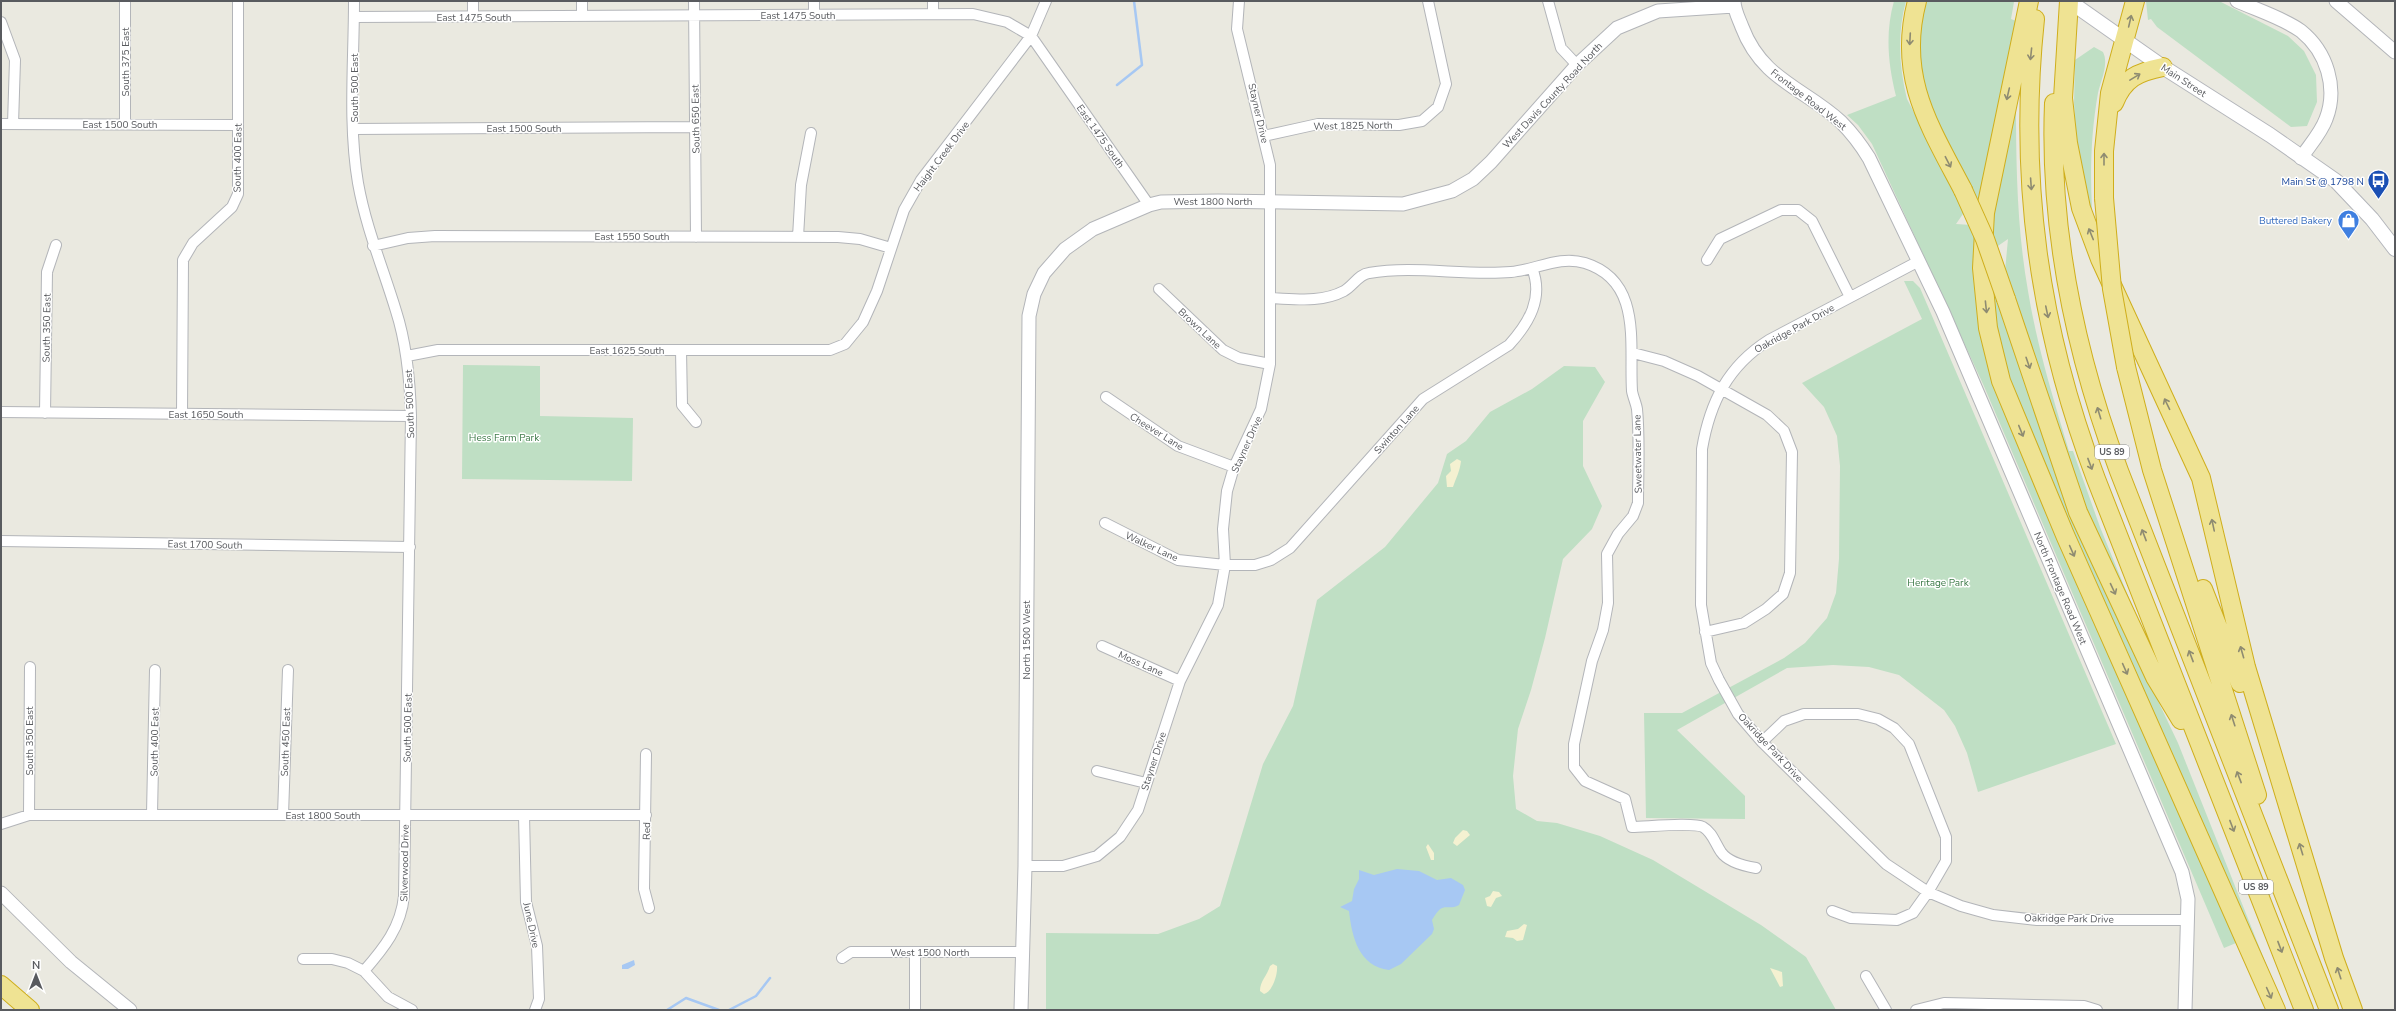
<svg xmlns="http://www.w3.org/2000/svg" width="2396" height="1011" font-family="'Nunito Sans',sans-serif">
	<rect width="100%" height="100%" fill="#eae9e0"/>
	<path fill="#bfdfc4" d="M1894,1H1906C1897,33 1899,67 1907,99L1965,211L1956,224L1971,225L1976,239L1978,306L2236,943L2224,948L1983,384L1872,144L1858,125L1847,115L1896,96C1888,64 1885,33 1894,1Z
		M1924,1L2014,2L2011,19L2016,21L1980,198L1975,199L1944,140L1918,73L1919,20Z
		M2146,1H2219L2288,36L2304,51L2316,75L2317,102L2307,126L2291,127L2157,27L2151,19L2148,20Z
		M2094,47L2103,52C2109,64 2101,80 2098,93C2091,132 2090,170 2092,209H2090L2077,150L2074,103L2075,60Z
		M2016,103C2016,166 2017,229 2028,291C2037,346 2053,398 2069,451H2073L2100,527L2142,630L2084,512L2005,271L2008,239L1995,248L1990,235L2006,146Z
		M1904,281H1913L1920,288L2116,744L1978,792L1967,753L1955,726L1944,710L1899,675L1869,667L1833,665L1787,668L1677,730L1745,796V819L1646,818L1644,713H1682L1784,658L1805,643L1827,618L1836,593L1839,559L1840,466L1837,436L1824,407L1802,383L1922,319Z
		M1991,281L2059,481L2099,577L2178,743L2280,999L2100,600L2008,381L1994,314Z
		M463,365L540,366V416L633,418L632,481L462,479Z
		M1564,366L1595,367L1605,382L1583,421V466L1602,506L1592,529L1563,559L1545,638L1531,690L1518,729L1513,776L1516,809L1537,821L1557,823L1600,836L1653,860L1761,925L1806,957L1836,1010H1046V933L1158,934L1199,919L1220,906L1263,764L1293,706L1317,600L1385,547L1438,483L1447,454L1466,441L1490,412L1532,389Z"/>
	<path fill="#f4f1d1" d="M1457,459L1461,461C1460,471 1456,478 1453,487H1447L1446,476L1451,471L1450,464Z
		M1463,830L1467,831L1470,835L1457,846L1453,843L1455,838Z
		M1428,844L1434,853V860H1431L1426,847Z
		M1493,891L1499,892L1502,896L1496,898L1491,907L1487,906L1485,898L1490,896Z
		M1524,924L1527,925L1523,940L1517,941L1513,938L1505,937L1507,931L1518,929Z
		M1273,964L1277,966C1278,975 1272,992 1264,994L1260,991C1260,981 1267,976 1270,966Z
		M1770,968L1782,972L1783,986L1780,987Z"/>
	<path fill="#a7c8f3" d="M1397,869L1419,871L1437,880L1451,878L1463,885L1465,890L1459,905C1446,912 1444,899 1432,920L1434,929L1432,934L1401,964L1389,970C1359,966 1352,938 1349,911L1340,907L1352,901L1354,889L1359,879V870L1374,875Z
		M634,960L635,965L628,969H622V965Z"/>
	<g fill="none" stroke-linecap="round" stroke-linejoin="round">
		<path stroke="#a7c8f3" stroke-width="2.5" d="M1117,85L1142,65L1134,1
			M667,1010L686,998L719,1010
			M729,1010L756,996L770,978"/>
		<defs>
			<path id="minor" d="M354,1C354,61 348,124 358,183C366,228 383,268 396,311C407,345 410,380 411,416L404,896C401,927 384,948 364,971
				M473,1V17
				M694,1L696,237
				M814,1V15
				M1548,1L1561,48L1577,65
				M933,14V1
				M582,16V1
				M354,17L973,14L1007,22L1031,36L1149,205
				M1,22L15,60L13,124
				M125,123V1
				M1,124L238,125
				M354,129L695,127
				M1264,136L1318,124L1399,125L1422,121L1438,107L1446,84L1428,1
				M798,237L801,185L811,133
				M373,246L408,238L435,236L838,237L860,239L891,248
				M1707,260L1720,239L1781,210H1798L1812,221L1850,297
				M1919,261L1769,340C1728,366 1710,402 1702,449L1701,605L1711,663L1719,680L1738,714L1762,742L1886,864L1928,892L1961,906L1993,915L2037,920H2187
				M1159,289L1223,350L1239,358L1270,364
				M1270,298C1296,299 1321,303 1344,291C1353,286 1359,274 1369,273C1415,265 1463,276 1511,272C1536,270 1559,255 1585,263C1643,281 1629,345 1632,391C1633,397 1636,403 1637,409C1640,439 1638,472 1638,503L1633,516L1618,534L1607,554L1608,603L1603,630L1592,661L1574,744V767L1585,781L1625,799L1632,827C1645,827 1693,822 1703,827C1712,832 1715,843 1721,852C1728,862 1744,866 1756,868
				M681,350L682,405L696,422
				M1633,353L1664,361L1698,376L1767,415L1784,431L1792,452L1790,573L1783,594L1766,609L1744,623L1705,632
				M407,356L438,350H830L845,344L863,322L877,291L904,210L921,180L1031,36L1046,1
				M1106,397L1178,446L1234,467
				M1,412L411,416
				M45,413L47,272L56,245
				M182,414L183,260L193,243L232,207L238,194V1
				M1105,523L1178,560L1225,565H1255L1271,560L1290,548L1423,399L1509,345C1529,323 1544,298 1532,268
				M1,541L410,547
				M1102,646L1180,681
				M1762,742L1784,721L1804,714H1858L1878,719L1894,728L1909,744L1946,837V861L1928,892L1913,913L1897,920L1851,918L1832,911
				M646,754L644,889L649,908
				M1097,771L1146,783
				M152,814L155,670
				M29,815L30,667
				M283,815L288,670
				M524,815L526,902L537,946L539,999L535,1010
				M1,824L29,815H646
				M1025,866H1063L1097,856L1120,837L1138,810L1180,681L1218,605L1225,565L1223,529L1227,491L1234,467L1261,409L1270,364V165L1237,29L1239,1
				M842,958L851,952H1021
				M303,959H332L348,963L364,971L388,997L412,1010
				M1866,976L1886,1010
				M915,1010V952
				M1916,1010L1944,1003L2084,1006L2097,1010"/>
			<path id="tertiary" d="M1734,1C1734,10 1739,19 1742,27C1762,80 1804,88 1841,122C1852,133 1861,145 1869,158L1943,312L2182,872L2188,899L2185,1010
				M2237,1C2257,10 2283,18 2301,31C2327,52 2338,88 2326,119C2321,133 2309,146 2301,158
				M2336,1L2395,52
				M1,893L71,962L130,1010
				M1021,1010L1025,866L1029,316L1034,294L1044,273L1065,249L1093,229L1149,205L1161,202L1218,201L1403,204L1452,191L1473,179L1491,162L1577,65L1617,28L1658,11L1734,6"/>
			<path id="secondary" d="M2069,1L2163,67L2270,135L2336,181L2372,219L2395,249"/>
			<path id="motorway" d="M1917,1C1897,77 1929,125 1963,190
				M2029,1L1985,213L1982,268L1988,328L2001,381L2065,535L2276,1010
				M2069,1L2063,98L2068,143L2081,208L2100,259L2201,478L2246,667L2334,958L2353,1010
				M2035,19C2018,180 2039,328 2096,479L2304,1010
				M2054,103C2049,229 2075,353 2119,471L2329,1010
				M2114,103C2124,78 2138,72 2163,67
				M2104,198V151L2110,93L2135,1
				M2006,299L2078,512L2155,677L2181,720
				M2126,367L2152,470L2257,795
				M2203,589L2240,683
				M1,985L30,1010"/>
		</defs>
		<use href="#minor" stroke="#b3b5b9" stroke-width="12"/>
		<use href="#tertiary" stroke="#b3b5b9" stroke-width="15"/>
		<use href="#secondary" stroke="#b4b6bb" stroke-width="16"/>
		<use href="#motorway" stroke="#cfae1c" stroke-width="20"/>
		<use href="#minor" stroke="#fff" stroke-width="10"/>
		<use href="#tertiary" stroke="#fff" stroke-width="13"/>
		<use href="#secondary" stroke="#fff" stroke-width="14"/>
		<use href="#motorway" stroke="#efe393" stroke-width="18"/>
		<defs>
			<path id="motorway-bridge" d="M1963,190L1985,239L2006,299
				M2104,198L2112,289L2126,367"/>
		</defs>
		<use href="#motorway-bridge" stroke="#cfae1c" stroke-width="20" stroke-linecap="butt"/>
		<use href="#motorway-bridge" stroke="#efe393" stroke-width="18"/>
	</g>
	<defs><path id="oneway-shaft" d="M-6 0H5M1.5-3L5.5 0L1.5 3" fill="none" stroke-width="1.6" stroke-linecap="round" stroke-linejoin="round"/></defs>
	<g stroke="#8e8b71">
		<use href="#oneway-shaft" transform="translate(2130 21) rotate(-77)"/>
		<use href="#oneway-shaft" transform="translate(1910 39) rotate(93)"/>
		<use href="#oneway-shaft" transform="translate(2031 54) rotate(96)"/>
		<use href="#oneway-shaft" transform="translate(2135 77) rotate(-31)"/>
		<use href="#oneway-shaft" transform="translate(2008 94) rotate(103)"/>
		<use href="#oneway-shaft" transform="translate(2104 159) rotate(-90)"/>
		<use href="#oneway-shaft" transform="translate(1948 162) rotate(63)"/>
		<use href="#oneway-shaft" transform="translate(2031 184) rotate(86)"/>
		<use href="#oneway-shaft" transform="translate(2091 234) rotate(-112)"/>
		<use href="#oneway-shaft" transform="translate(1986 307) rotate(84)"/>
		<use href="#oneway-shaft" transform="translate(2047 312) rotate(78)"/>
		<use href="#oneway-shaft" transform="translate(2028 363) rotate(71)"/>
		<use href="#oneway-shaft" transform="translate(2167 404) rotate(-116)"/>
		<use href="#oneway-shaft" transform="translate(2099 413) rotate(-107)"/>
		<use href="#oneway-shaft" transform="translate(2021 431) rotate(68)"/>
		<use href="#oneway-shaft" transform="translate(2090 464) rotate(69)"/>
		<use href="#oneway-shaft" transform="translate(2213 525) rotate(-102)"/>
		<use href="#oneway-shaft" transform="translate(2144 535) rotate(-111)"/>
		<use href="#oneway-shaft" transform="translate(2072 551) rotate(66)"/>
		<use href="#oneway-shaft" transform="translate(2113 589) rotate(65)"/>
		<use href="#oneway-shaft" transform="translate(2242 652) rotate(-106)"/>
		<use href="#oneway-shaft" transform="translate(2191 656) rotate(-111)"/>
		<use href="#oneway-shaft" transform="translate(2125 669) rotate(66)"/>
		<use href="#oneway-shaft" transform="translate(2233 720) rotate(-108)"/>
		<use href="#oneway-shaft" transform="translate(2239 777) rotate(-111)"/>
		<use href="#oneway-shaft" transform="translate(2232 826) rotate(69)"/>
		<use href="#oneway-shaft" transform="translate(2301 849) rotate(-107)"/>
		<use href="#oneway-shaft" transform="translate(2280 947) rotate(69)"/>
		<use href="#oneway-shaft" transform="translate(2339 973) rotate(-108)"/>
		<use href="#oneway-shaft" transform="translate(2269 993) rotate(66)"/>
	</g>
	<defs>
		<symbol id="bus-pin" viewBox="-11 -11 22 30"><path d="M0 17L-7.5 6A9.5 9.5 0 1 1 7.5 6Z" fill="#1a4fb4" stroke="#fff"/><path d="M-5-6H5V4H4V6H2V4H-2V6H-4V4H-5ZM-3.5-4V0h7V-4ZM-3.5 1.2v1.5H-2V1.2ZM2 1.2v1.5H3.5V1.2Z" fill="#fff"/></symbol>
		<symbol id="shop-pin" viewBox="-11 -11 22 30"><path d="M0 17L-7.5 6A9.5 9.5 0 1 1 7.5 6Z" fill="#3f7fe0" stroke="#fff"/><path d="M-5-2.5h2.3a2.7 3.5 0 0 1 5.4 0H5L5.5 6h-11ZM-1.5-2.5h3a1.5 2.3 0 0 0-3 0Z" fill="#fff"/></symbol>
	</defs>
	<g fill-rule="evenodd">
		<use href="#bus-pin" x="2366" y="168" width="25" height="34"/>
		<use href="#shop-pin" x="2336" y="208" width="25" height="34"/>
	</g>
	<g text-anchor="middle" stroke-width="3" stroke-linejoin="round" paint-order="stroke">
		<g fill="#fff" stroke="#8b8c8f" stroke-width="1">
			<rect x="2095" y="445" width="34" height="14" rx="3"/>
			<rect x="2239" y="880" width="34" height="14" rx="3"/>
		</g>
		<g font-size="9" font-weight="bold" fill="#595b5f">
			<text x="2112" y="455">US 89</text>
			<text x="2256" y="890">US 89</text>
		</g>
		<g font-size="10" fill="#595b5f" stroke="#fff">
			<text x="798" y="19">East 1475 South</text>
			<text x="474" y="21">East 1475 South</text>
			<text transform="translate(125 62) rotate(-90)" y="4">South 375 East</text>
			<text transform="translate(2184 80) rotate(33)" y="4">Main Street</text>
			<text transform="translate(354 88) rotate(-90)" y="4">South 500 East</text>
			<text transform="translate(1552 95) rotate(-47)" y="4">West Davis County Road North</text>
			<text transform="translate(1809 99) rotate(38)" y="4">Frontage Road West</text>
			<text transform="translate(1259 113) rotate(77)" y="4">Stayner Drive</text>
			<text transform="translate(695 119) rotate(-91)" y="4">South 650 East</text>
			<text x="120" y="128">East 1500 South</text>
			<text transform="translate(1353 125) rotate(-1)" y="4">West 1825 North</text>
			<text x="524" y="132">East 1500 South</text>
			<text transform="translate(1101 136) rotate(55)" y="4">East 1475 South</text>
			<text transform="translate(941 156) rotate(-53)" y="4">Haight Creek Drive</text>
			<text transform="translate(237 158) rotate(-89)" y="4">South 400 East</text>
			<text x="1213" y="205">West 1800 North</text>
			<text x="632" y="240">East 1550 South</text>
			<text transform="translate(46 328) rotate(-89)" y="4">South 350 East</text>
			<text transform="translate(1200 328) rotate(43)" y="4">Brown Lane</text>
			<text transform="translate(1794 328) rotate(-29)" y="4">Oakridge Park Drive</text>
			<text x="627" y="354">East 1625 South</text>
			<text transform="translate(409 404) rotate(-92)" y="4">South 500 East</text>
			<text x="206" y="418">East 1650 South</text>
			<text transform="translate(1396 429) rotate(-48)" y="4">Swinton Lane</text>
			<text transform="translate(1157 431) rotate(32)" y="4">Cheever Lane</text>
			<text transform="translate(1246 444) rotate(-66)" y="4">Stayner Drive</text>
			<text transform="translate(1637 454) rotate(-91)" y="4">Sweetwater Lane</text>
			<text transform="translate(205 544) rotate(1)" y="4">East 1700 South</text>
			<text transform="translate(1152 546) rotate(25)" y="4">Walker Lane</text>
			<text transform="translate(2061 588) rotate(67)" y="4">North Frontage Road West</text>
			<text transform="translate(1026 640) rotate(-90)" y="4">North 1500 West</text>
			<text transform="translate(1141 663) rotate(24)" y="4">Moss Lane</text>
			<text transform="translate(407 728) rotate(-89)" y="4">South 500 East</text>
			<text transform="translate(29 741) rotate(-90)" y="4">South 350 East</text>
			<text transform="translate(154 742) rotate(-89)" y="4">South 400 East</text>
			<text transform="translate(285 742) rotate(-88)" y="4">South 450 East</text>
			<text transform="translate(1771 747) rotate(47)" y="4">Oakridge Park Drive</text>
			<text transform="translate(1153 761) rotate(-72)" y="4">Stayner Drive</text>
			<text x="323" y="819">East 1800 South</text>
			<text transform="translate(646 831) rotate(-89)" y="4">Red</text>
			<text transform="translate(404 863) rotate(-89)" y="4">Silverwood Drive</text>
			<text transform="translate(2069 918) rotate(1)" y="4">Oakridge Park Drive</text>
			<text transform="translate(532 925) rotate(78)" y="4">June Drive</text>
			<text x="930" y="956">West 1500 North</text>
		</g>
		<g font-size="10" fill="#164399" stroke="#fff" text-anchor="end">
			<text x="2364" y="185">Main St @ 1798 N</text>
		</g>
		<g font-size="10" fill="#366cbe" stroke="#fff" text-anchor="end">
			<text x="2332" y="224">Buttered Bakery</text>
		</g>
		<g font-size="10" fill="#3d7a48" stroke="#fff">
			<text x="504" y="441">Hess Farm Park</text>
			<text x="1938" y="586">Heritage Park</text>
		</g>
	</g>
	<rect width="2396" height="1011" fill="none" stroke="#595b5f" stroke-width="4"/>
	<g transform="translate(36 975)" stroke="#ffffff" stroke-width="3" paint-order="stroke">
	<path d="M0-3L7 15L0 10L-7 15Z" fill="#595b5f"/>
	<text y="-6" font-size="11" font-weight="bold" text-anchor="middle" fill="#595b5f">N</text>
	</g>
</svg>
